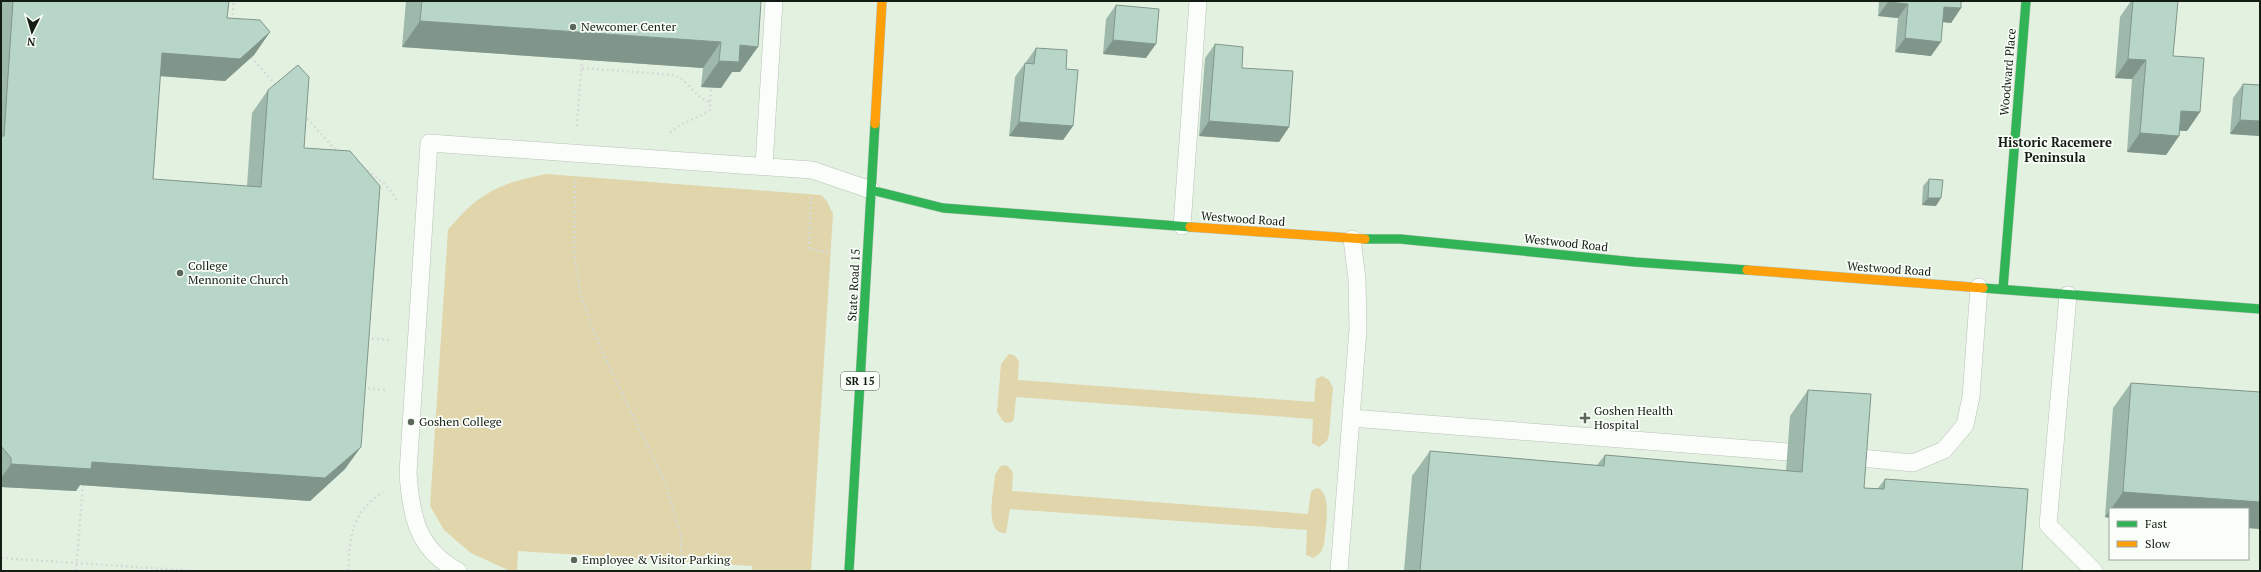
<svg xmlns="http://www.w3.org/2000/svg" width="2261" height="572" font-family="'PT Serif',serif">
	<rect width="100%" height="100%" fill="#e3f1e1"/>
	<path fill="#e1d5ab" d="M547,174L821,195L827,201L833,214L811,571H752V566L518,551L517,571H510L471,553L444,530L430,506L448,230C479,192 500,183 547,174Z
		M1009,354L1014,355L1019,361L1018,380L1314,402L1316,379L1322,376L1329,380L1333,388L1329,434L1327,441L1319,447L1312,443L1313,419L1016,397L1014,419L1012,422L1006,423L1002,420L997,412L1001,364Z
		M1003,465L1008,466L1013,472L1012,491L1308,514L1311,491L1317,488C1333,492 1325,531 1324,545L1321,552L1314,558L1306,555L1307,530L1010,509L1006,533C983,534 994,491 995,475L999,468Z"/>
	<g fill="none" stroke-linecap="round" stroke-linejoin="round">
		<defs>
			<path id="lane" d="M764,165L774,1
				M1182,226L1198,1
				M2068,295L2048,525L2094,571
				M1351,418L1788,452
				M1851,457L1913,463L1944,450L1965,425L1971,397L1979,287
				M458,571C417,549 411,516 408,473L429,143L812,170L871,190
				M1339,571L1358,329L1357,279L1352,239"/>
			<path id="fast" d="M871,190L943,208L1190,227
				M1365,239H1400L1635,262L1747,270
				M1983,288L2260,309
				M2003,289L2026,1
				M849,571L875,124"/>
			<path id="slow" d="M875,124L882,1
				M1190,227L1365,239
				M1747,270L1983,288"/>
		</defs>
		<use href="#lane" stroke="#b9c3b7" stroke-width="18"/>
		<use href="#fast" stroke="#b9c3b7" stroke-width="10"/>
		<use href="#slow" stroke="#b9c3b7" stroke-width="10"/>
		<path stroke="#d7dbd7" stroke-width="2.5" stroke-dasharray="2 3" stroke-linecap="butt" d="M232,20L234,1
			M251,57L277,86
			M582,68L675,75C690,82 695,98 710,102
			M304,115L333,147L339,152
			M577,126L582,59
			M670,133C684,120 696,120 710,110L711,87
			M363,168C377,177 391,187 397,202
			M575,181L574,254L581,296L600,347L664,480L681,535V571
			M811,197L809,249L831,253
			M367,338L389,340
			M363,388L386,390
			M1,558L196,571
			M76,571L83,485
			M348,571C350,536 351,513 383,492"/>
		<use href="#lane" stroke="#fbfdfa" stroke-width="17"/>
		<use href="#fast" stroke="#30b455" stroke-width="9"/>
		<use href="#slow" stroke="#ff9f0a" stroke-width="9"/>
	</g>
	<path fill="#9eb8ab" d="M1,1H229L227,18L270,32L254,55L225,81L160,76L153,179L247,186L252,113L268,90L304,148L345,469L310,501L80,485L76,491L1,487Z
		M406,1H761L740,72H732L721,88L701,87L703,68L402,47Z
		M1879,1H1961V8L1951,23L1943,22L1931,56L1895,52L1898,18L1878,16Z
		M2131,1H2171L2173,56L2200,112L2187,131H2180L2179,136L2166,155L2127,152L2132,79L2115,78L2120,17Z
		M1116,5L1146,58L1103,54L1106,19Z
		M1215,44L1242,68L1289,127L1279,142L1199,136L1205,58Z
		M1036,48L1066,69L1073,126L1063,140L1009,136L1015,77L1025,63H1026V62Z
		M2243,84L2260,85V136L2230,134L2233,98Z
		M1929,179L1936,206L1922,205L1923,186Z
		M2131,383L2260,392V529L2248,528V509H2110V518L2105,517L2113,408Z
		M1808,390L1864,488H1878L1885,479L2022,571H1404L1412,476L1430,451L1597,465L1605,455L1786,471L1790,416Z"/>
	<path fill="#81968b" d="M1888,2L1908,4L1898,18L1878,16Z
		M1944,7L1961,8L1951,23L1934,21Z
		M420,21L721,42L703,68L402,47Z
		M270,32L254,55L225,81L146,75L162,53Z
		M1905,38L1941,42L1931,56L1895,52Z
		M1113,40L1156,44L1146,58L1103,54Z
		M740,45L758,47L740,72H732L721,88L701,87L719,61Z
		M2128,59L2146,60L2132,79L2115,78Z
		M2181,111L2200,112L2187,131L2168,130Z
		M2240,120L2260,121V136L2230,134Z
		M1209,121L1289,127L1279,142L1199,136Z
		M1019,122L1073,126L1063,140L1009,136Z
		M2140,133L2179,136L2166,155L2127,152Z
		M1928,198H1941L1936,206L1922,205Z
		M361,447L345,469L310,501L80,485L76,491L1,487V478L11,464Z
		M2123,492L2260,502V529L2248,528V509H2111Z
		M2110,510V518L2105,517Z"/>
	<path fill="#b8d6c7" stroke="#81968b" d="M13,1H229L227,18L260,20L270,32L240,59L162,53L153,179L261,187L268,90L298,65L309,77L304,148L350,151L380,186L361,447L325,478L92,462L91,469L11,464V458L1,446V136H4Z
		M422,1H761L758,47L740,45L739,62L719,61L721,42L420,21Z
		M1888,1H1961V8L1944,7L1941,42L1905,38L1908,4L1888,2Z
		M2133,1H2178L2173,56L2204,58L2200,112L2181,111L2179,136L2140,133L2146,60L2128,59Z
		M1116,5L1159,9L1156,44L1113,40Z
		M1215,44L1243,47L1242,68L1293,71L1289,127L1209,121Z
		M1036,48L1067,50L1066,69L1078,70L1073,126L1019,122L1025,63L1034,64Z
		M2243,84L2260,85V121L2240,120Z
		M1929,179L1943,180L1941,198H1928Z
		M2131,383L2260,392V502L2123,492Z
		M1808,390L1871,394L1864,488L1884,489L1885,479L2028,489L2022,571H1420L1430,451L1604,466L1605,455L1802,472Z"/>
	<g fill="#5c675b" stroke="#f9fef8" stroke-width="1.5">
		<circle cx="573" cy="27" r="4"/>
		<circle cx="180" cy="273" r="4"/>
		<path d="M1583 412h4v4h4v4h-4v4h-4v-4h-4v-4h4z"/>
		<circle cx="411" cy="422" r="4"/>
		<circle cx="574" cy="560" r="4"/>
	</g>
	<g text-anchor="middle" stroke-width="3.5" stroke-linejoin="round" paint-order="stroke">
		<rect fill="#f9fef8" stroke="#596058" stroke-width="1" x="841" y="372" width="38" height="18" rx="3"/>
		<g font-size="11" font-weight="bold" fill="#141d13">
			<text x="860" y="385">SR 15</text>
		</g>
		<g font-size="12" fill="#141d13" stroke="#f9fef8" text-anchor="start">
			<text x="581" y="31">Newcomer Center</text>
			<text x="188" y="270">College<tspan x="188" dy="14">Mennonite Church</tspan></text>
			<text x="1594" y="415">Goshen Health<tspan x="1594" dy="14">Hospital</tspan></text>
			<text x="419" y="426">Goshen College</text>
			<text x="582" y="564">Employee &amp; Visitor Parking</text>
		</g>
		<g font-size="12" fill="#141d13" stroke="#f9fef8">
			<text transform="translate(2008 72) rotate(-85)" y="4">Woodward Place</text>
			<text transform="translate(1243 219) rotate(4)" y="4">Westwood Road</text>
			<text transform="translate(1566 243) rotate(6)" y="4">Westwood Road</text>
			<text transform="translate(1889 269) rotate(4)" y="4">Westwood Road</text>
			<text transform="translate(854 285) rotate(-87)" y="4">State Road 15</text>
		</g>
		<g font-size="13" font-weight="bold" fill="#141d13" stroke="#f9fef8">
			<text x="2055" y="147">Historic Racemere<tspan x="2055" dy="15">Peninsula</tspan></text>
		</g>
	</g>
	<rect width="2261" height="572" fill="none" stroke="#141d13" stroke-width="4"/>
	<rect x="2109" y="508" width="140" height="52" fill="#f9fef8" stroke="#9da49c"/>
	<rect x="2117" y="521" width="20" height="6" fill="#30b455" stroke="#9da49c"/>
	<text x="2145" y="528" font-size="12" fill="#141d13">Fast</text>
	<rect x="2117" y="541" width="20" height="6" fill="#ff9f0a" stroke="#9da49c"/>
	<text x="2145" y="548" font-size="12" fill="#141d13">Slow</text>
	<g transform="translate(32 32) rotate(185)" stroke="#f9fef8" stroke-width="3" paint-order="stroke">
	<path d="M0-3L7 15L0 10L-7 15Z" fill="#141d13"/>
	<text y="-6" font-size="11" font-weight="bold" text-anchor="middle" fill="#141d13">N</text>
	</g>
</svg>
